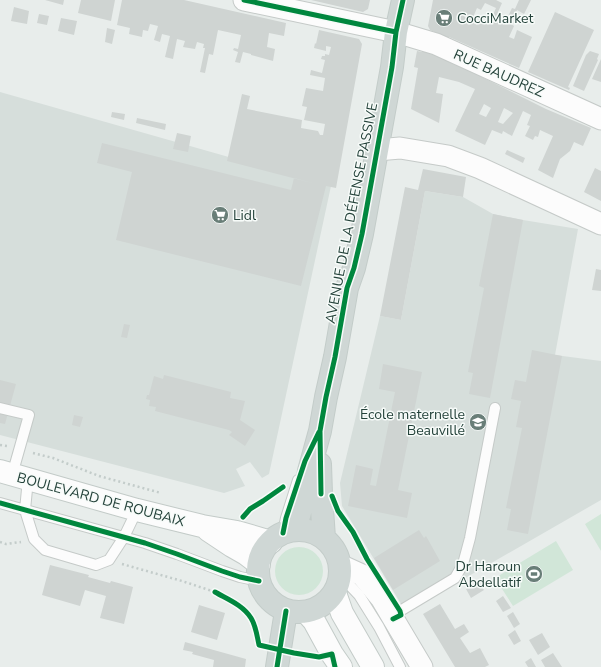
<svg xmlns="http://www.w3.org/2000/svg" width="601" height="667" font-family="'Nunito Sans',sans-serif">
	<rect width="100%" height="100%" fill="#e8edeb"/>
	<path fill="#d6dedb" d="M0,92L331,186L269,474L262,478L250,462L236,469L245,486L224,493L0,435Z
		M425,191L463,197L493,214L523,220L578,229L555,355L601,361V500L406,612L342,506L340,483L380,316L401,320Z"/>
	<path fill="#d1e6d8" d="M601,514V551L585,524Z
		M556,541L573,570L513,606L495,578Z
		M275 571a24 24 0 1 1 48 0a24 24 0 1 1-48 0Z"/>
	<path fill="#cfd4d2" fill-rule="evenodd" d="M45,0H64L63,5Z
		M81,0H115L111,21L78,13Z
		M122,0H184L286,23L284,36L269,33L267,47L275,49L273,61L251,55V54L243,52L240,63L235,62L238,52L233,50L234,48L238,49L241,35L218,30L213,55L209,54L205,73L200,72L205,48H203L204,44L197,42L195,49L183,47L185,41L177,39L173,59L165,57L170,36L162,34L160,42L154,40L158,26L150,24L148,31L143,30L142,37L129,34L130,28L117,25Z
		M311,0H370L368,9L363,12Z
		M433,0H496L502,3L498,12L501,14L496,22L504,25L512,8L515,9L519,0H531L524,14L517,10L511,24L514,26L509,37L514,39L517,30L532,37L519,68L449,37L448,38L430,30L428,26ZM485,3L496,8L491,19L488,18L486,22L480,20L477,25L471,22L477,8L481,10Z
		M14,7L29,11L27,24L11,21Z
		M555,12L594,30L568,87L570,88L569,90L528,72Z
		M39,14L49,16L47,25L37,23Z
		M61,18L77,21L74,35L58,31Z
		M107,28L115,30L112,44L105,42Z
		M319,30L359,39L362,44L336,188L326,186L301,286L116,240L132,172L97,163L102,143L291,190L294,178L316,184L227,161L242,94L250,96L247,109L302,120L301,128L318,131L320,135H323L325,124L304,120L307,107L302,106L306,88L323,91L325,78L310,75L311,70L322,73L325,60L321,59L322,56H325V54L329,55L331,47L326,46V51L314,48L315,43L316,44Z
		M422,47L546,109L591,128L583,146L574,142L570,151L560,159L553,178L538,170L553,136L540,130L538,137L535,136L533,140L525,136L530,126L527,125L531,115L523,111L512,136L503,131L502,134L492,130L485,145L455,131L475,89L459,82L439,77L436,93L443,94L439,123L411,109L418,68L414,67L417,51L422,52ZM484,104L491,108L486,117L479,114ZM504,108L513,113L503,124L498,122Z
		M590,51L599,54L597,59L598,60L584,91L573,86L586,55Z
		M601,59V82L592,79Z
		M112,112L125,114L124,120L111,117Z
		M137,118L166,124L165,130L136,123Z
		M177,133L191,136L188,152L173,149Z
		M507,150L525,158L523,163L505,154Z
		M595,168L601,171V201L584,192Z
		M423,169L466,177L463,197L425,191L401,320L380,316L405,187L418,190Z
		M493,214L523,220L490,398L469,394L473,373L468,372L484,288L479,286Z
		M596,269L601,270V291L592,290Z
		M124,324L130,325L127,338L121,337Z
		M532,350L562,356L528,534L507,530L511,509L506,508L522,428L516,427L521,401L511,399L515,380L526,382Z
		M383,364L422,372L398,490L412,493L407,518L348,506L356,465L373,469L370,485L376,486L395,392L379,389Z
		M164,375L231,392L230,398L245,401L240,420L255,430L245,446L229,435L232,432L229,430L155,411L156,407L149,406L150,400L146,399L147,395H149L154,376L163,379Z
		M0,380L16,384L5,424L0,423Z
		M74,415L83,417L80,427L72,425Z
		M419,530L424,538L426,536L440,561L393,590L374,558Z
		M50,565L89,575L88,577L110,583L111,581L133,587L124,624L100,618L106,596L85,590L80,606L42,595Z
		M479,582L484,590L471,598L466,589Z
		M503,596L511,608L503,612L496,601Z
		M440,604L455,629L464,624L469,632L460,638L470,653L480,648L489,665L485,667H455L423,614Z
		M199,605L225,613L217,640L191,632Z
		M513,612L520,624L514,628L507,616Z
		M515,630L521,641L514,645L508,635Z
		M542,633L550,647L538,655L529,640Z
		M185,642L246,659L245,667H213L214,660L192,654L193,652L183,650Z
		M553,653L562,667H545L541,660Z
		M531,658L536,667H528L525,662Z"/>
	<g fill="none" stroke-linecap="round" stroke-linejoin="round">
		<defs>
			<path id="service" d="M0,408L29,415L12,475
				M28,479L25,510L34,539L45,550L96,565L109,560L124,537L137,510
				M0,503L145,543L177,554L222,571L240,577L259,581
				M283,533L286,518L298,480
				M340,575L359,595L379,627L400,667
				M389,610L400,611L455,578L463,564L470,538L495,408"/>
			<path id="minor" d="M244,0L396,32L436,44L601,119
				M377,150L400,148L448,156L480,168L601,224
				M340,565L362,575L381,598L422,667"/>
			<path id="secondary" d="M0,471L137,510L202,526L237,532L271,542
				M208,530L232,546L246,554L259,564
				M335,593L342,613L373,667
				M306,612L314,621L332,654L341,667"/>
			<path id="primary" d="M320,464L321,494L324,538
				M258 571a41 41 0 1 1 82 0a41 41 0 1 1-82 0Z
				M295,530L306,491L309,471L320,431L326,397L335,357L347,288L354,268L362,234L392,67L396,32L403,0
				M277,667L286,611"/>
		</defs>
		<use href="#service" stroke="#c5cac8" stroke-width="12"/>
		<use href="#minor" stroke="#c5cac8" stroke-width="23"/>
		<use href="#secondary" stroke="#c3cbc8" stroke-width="24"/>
		<use href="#primary" stroke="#c3ccc9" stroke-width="24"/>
		<path stroke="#c3ccca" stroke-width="2.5" stroke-dasharray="2 3" stroke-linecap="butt" d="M0,445L7,446
			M33,453L53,458L99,476L161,493
			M0,542L6,544L21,542
			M122,564L182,581L215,592"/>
		<use href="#service" stroke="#fcfcfc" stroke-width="10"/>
		<use href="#minor" stroke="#fcfcfc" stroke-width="21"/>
		<use href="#secondary" stroke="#fcfcfc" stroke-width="22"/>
		<use href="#primary" stroke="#cfd7d5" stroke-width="22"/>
		<defs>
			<path id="cycleway" d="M244,0L396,32
				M321,494L320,431L326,397L335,357L347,288L354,268L362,234L392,67L396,32L403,0
				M332,496L338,511L353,532L367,559L400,611L401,615L393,619
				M0,503L145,543L177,554L222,571L240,577L259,581
				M243,517L250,509L263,501L283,487
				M283,533L286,518L305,461L319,432
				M215,592C227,599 243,605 251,618C256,626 257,636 259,645L294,653L319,657L332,654L335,667
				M277,667L286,611"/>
		</defs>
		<use href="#cycleway" stroke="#f7fbf9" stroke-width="8"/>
		<use href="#cycleway" stroke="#00873e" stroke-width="5"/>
	</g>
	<defs>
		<symbol id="supermarket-disc" viewBox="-11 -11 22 22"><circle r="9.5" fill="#697e78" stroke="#f7fbf9"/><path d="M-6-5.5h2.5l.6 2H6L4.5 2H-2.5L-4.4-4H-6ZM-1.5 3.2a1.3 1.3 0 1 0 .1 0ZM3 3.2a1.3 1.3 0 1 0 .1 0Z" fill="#fff"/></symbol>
		<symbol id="school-disc" viewBox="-11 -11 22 22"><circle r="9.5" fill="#697e78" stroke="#f7fbf9"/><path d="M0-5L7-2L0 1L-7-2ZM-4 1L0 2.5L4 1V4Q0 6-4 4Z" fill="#fff"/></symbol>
		<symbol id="stadium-disc" viewBox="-11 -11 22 22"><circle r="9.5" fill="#697e78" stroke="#f7fbf9"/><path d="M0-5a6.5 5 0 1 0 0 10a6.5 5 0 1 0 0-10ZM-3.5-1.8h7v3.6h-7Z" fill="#fff"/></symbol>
	</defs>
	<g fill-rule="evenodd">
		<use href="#supermarket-disc" x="434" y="8" width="20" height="20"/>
		<use href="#supermarket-disc" x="210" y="205" width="20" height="20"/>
		<use href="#school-disc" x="468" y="412" width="20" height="20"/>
		<use href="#stadium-disc" x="524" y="564" width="20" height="20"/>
	</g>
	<g text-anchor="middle" stroke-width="3" stroke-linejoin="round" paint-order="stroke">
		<g font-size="14" fill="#24423a" stroke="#f7fbf9" text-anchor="start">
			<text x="457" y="23">CocciMarket</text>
			<text x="233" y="220">Lidl</text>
			<text x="465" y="419" text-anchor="end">École maternelle<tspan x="465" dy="16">Beauvillé</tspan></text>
			<text x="521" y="571" text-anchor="end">Dr Haroun<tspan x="521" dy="16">Abdellatif</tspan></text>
		</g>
		<g font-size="14" fill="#24423a" stroke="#f7fbf9">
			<text transform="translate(499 73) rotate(24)" y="5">RUE BAUDREZ</text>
			<text transform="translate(351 213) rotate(-79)" y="5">AVENUE DE LA DÉFENSE PASSIVE</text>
			<text transform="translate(101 499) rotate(15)" y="5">BOULEVARD DE ROUBAIX</text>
		</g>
	</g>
</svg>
